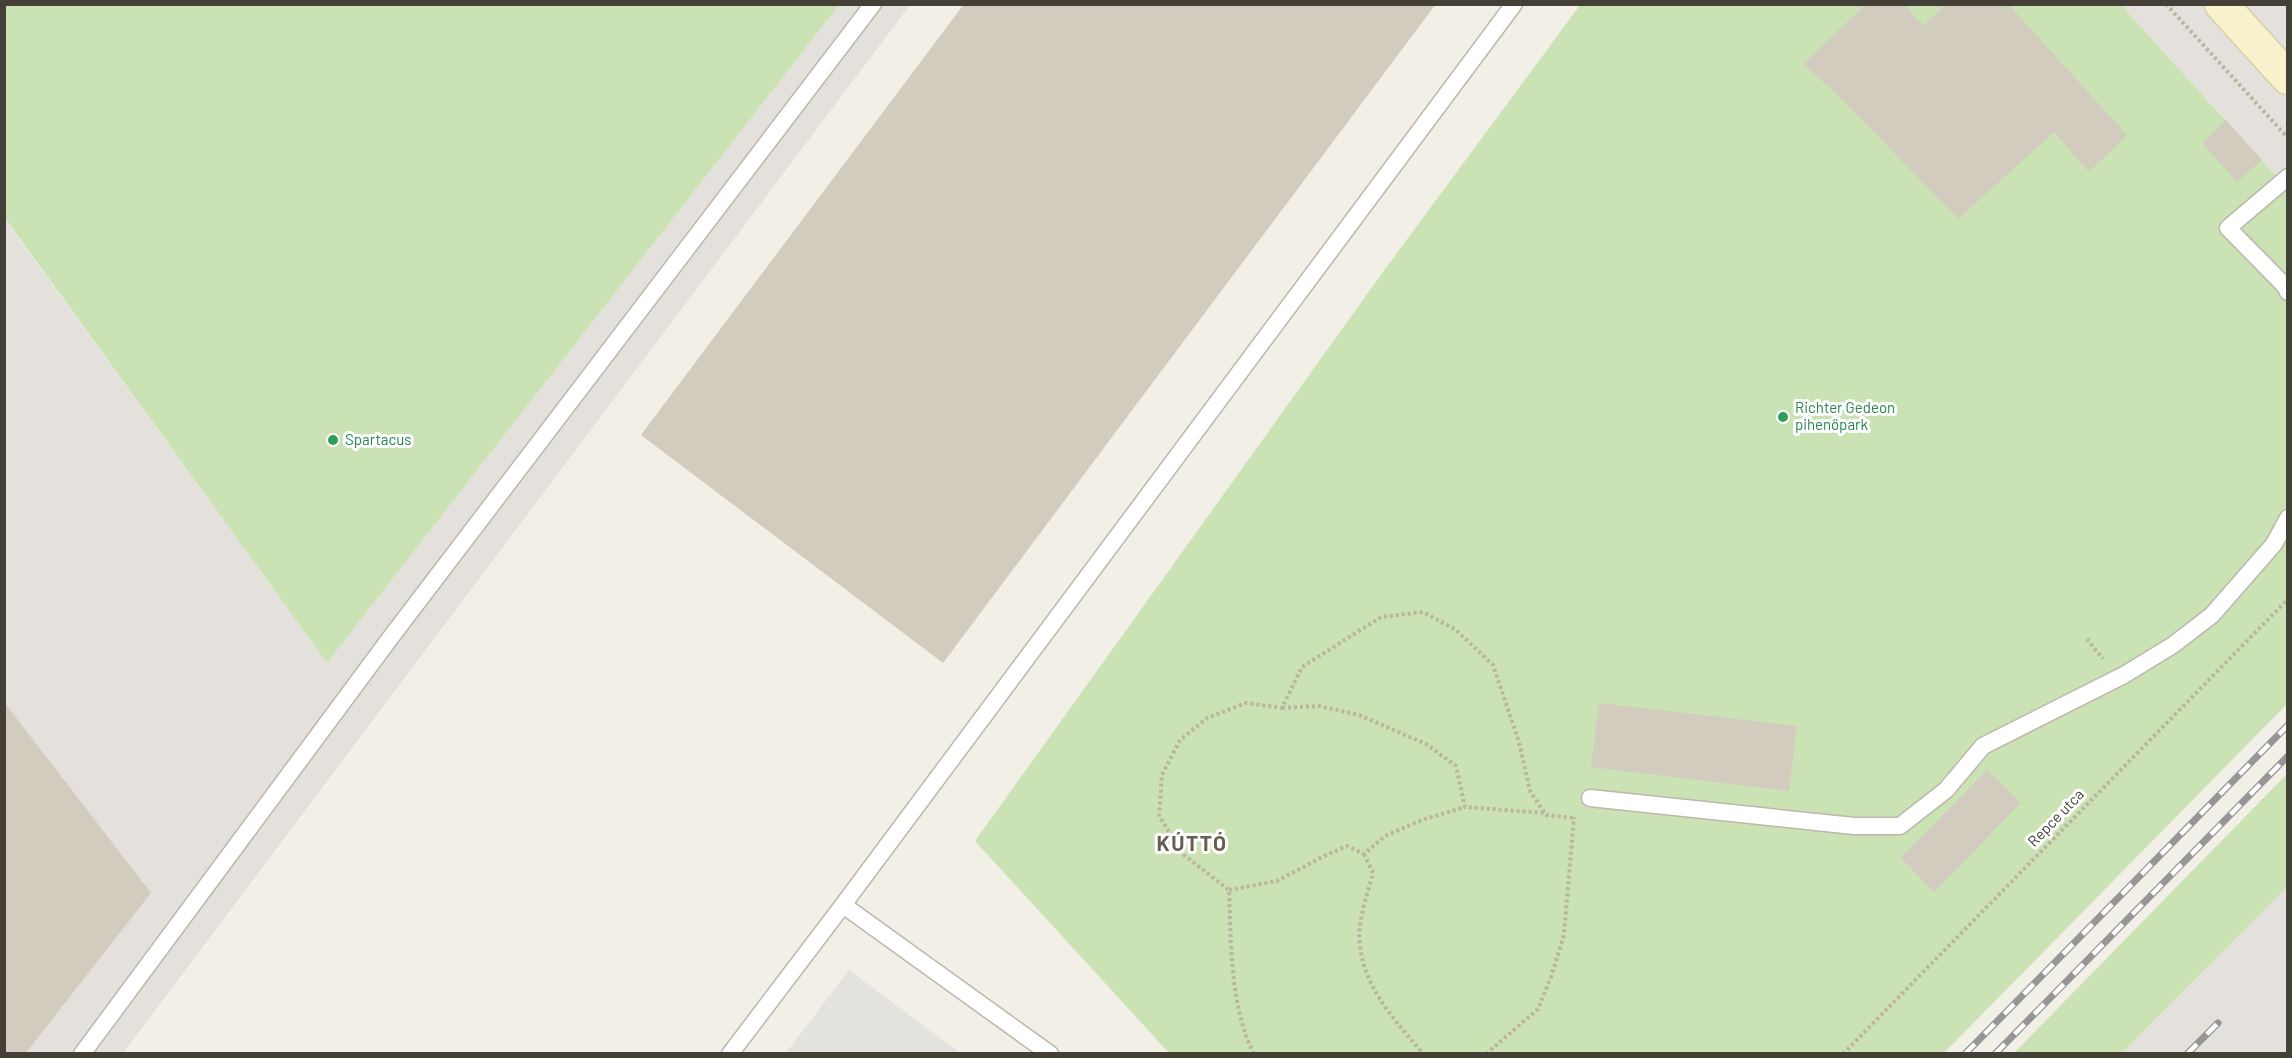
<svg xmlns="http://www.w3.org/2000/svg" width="2292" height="1058" font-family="Barlow,sans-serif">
	<rect width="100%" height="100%" fill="#f2efe7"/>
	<path fill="#e4e1dc" d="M839,5H910L123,1053H5L4,218L327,663Z
		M2121,5H2287V188L2226,120Z
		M2287,887V1053H2122Z"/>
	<path fill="#cae2b4" d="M4,5L5,4L839,5L327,663L5,218Z
		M1580,5H2121L2287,188V704L1944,1053H1169L975,841L1383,272Z
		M2287,774V887L2122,1053H2014Z"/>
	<path fill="#e3e2df" d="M849,970L960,1053H786Z"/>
	<path fill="#d2ccbe" d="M964,4H1436L943,663L641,435Z
		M1866,4H1904L1923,26L1946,4H2008L2127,135L2089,172L2054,132L1958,219L1842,99L1803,64Z
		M2226,120L2262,160L2237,182L2202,143Z
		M4,702L151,893L25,1054H4Z
		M1599,703L1797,726L1789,791L1591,767Z
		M1987,770L2021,803L1934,892L1901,858Z"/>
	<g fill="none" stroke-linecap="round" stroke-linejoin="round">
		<defs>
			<path id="lane" d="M2288,177L2228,228L2285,286L2288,292
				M1590,798L1854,826H1900L1946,790L1983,746L2124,675L2173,645L2212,615L2274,544L2288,518
				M843,905L1050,1054
				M82,1054L391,637L873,4
				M730,1054L843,905L1514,4"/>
			<path id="secondary" d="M2221,4L2288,78"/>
		</defs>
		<use href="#lane" stroke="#bcb7ab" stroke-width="19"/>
		<use href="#secondary" stroke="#cdc49c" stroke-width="35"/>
		<path stroke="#bcb49e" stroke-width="4" stroke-dasharray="3 3" stroke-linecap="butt" d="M2166,4L2288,138
			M2087,639L2103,659
			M1282,708L1319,706L1359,715L1426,744L1456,766L1465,807L1544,813
			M1364,854L1373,873C1367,895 1357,922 1360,946C1365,990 1396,1021 1423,1054
			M1229,890L1277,881L1324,856L1347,846L1364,854L1385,836L1422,820L1465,807
			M1254,1054C1230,1007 1231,942 1229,890L1184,855L1159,816L1162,775L1180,740L1207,718L1246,703L1282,708L1302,667L1381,617L1423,612L1456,630L1493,665L1519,742L1530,791L1546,815L1573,818
			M1486,1054L1538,1009L1551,977L1564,935L1574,817
			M1843,1054L2288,599"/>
		<use href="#lane" stroke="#fff" stroke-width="16"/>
		<use href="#secondary" stroke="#f9f1cb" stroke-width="33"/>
		<defs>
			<path id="rail" d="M1965,1054L2288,725
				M1995,1054L2288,756
				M2187,1054L2218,1023"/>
		</defs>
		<use href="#rail" stroke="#969696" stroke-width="7"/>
		<use href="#rail" stroke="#fff" stroke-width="4.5" stroke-dasharray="14" stroke-linecap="butt"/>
	</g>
	<g fill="#2e9e5b" stroke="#fff" stroke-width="2">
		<circle cx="1783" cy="417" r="6"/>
		<circle cx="333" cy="440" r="6"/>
	</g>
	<g text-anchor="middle" stroke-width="6" stroke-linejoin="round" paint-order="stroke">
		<g font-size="15" fill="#27864d" stroke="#fff" text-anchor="start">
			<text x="1795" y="413">Richter Gedeon<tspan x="1795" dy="17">pihenőpark</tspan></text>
			<text x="345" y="445">Spartacus</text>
		</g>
		<g font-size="15" fill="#444037" stroke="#fff">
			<text transform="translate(2056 818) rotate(-46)" y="5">Repce utca</text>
		</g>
		<g font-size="21" font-weight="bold" letter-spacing="1.5" fill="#665e4f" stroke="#fff">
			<text x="1192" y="851">KÚTTÓ</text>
		</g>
	</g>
	<rect width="2292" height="1058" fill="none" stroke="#444037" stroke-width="12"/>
</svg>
